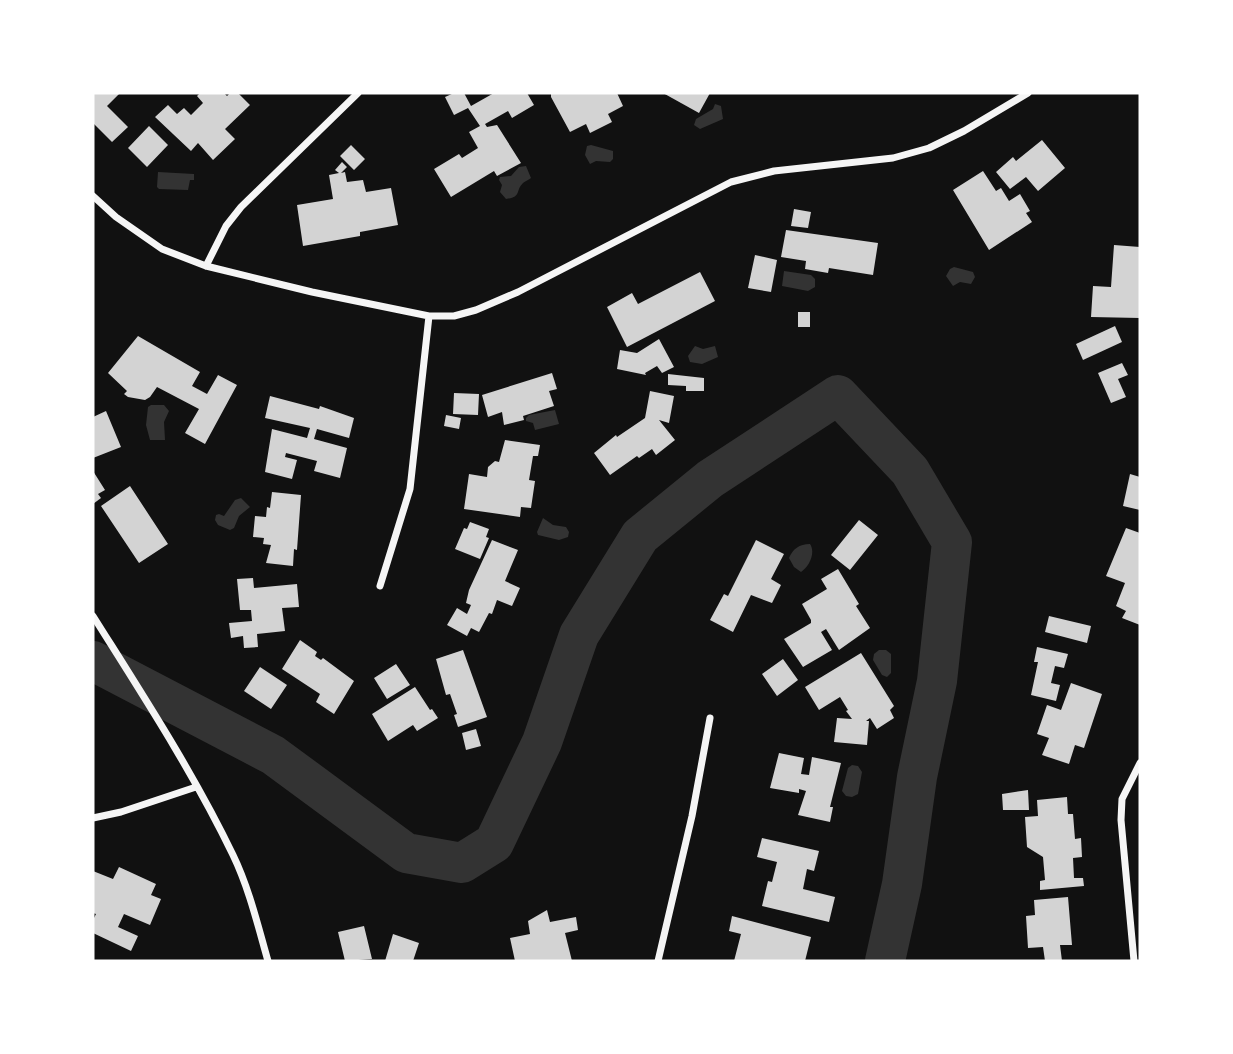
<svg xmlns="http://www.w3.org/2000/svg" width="1233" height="1054" font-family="'Open Sans',sans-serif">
	<rect width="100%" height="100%" fill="#111"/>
	<path fill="#333" d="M715,104L721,106L723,119L700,129L694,125L696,119L713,109Z
		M591,145L613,151V159L610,162L596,161L590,164L585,155L587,146Z
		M526,166L531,178C529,180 525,181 523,183C515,191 522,197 506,199L500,192L502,185L499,180L500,177L511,176L519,167Z
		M158,172L194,174V180H190L188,190L159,189L157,187Z
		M954,267L973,272L975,277L971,284L960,282L953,286L946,276L950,269Z
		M784,271L811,275L815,279V287L808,291L782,286Z
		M695,346L703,349L715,346L718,357L702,364L690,362L688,356Z
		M151,405H164L169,411L164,422L165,440H150L146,425L148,407Z
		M555,410L559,424L535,430L533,423L526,421V418L529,415Z
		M241,498L250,507L239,516L234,528L230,530L218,525L215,520L216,515L219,514L224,516L235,500Z
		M543,518L553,525L566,527L569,532L568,537L559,540L538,535L537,532Z
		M810,544C816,553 809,567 801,572L794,567L789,558C793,549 799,544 810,544Z
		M879,650H886L891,654V673L887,677L882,675L873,660L874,654Z
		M852,765L858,766L862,772L858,794L852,797L846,796L842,791L848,768Z"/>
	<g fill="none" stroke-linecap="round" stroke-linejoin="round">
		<path stroke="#333" stroke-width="40" d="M93,661L273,755L406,853L462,863L494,843L542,742L579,635L640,536L710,479L838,395L910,471L952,542L937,681L917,777L902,884L885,961"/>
	</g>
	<path fill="#d3d3d3" d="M93,93H120L107,106L128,127L112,142L93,123Z
		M200,93H224L227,96L230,93H238L250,105L225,129L235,139L213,160L198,143L191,151L155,117L168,105L177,114L184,108L191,115L203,103L197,96Z
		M454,93H464L471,106L494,93H527L534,105L512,118L508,111L485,124L487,127L497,125L521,163L497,176L494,171L451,197L434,169L459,154L462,158L478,148L469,132L480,126L468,108L454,115L445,97Z
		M551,93H617L623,106L608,114L612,122L590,133L586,124L570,132L551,97Z
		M663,93H710L699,113Z
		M149,126L168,145L147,167L128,148Z
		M1042,140L1065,168L1038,191L1026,177L1010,189L996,172L1013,157L1016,161Z
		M351,145L365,159L354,170L340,156Z
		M342,162L347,167L341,173L345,172L347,182L363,180L366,192L391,188L398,225L360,232V236L303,246L297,205L333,199L329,175L339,173L335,170Z
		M983,171L996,191L1001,188L1009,201L1020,194L1030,211L1026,213L1032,222L989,250L953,190Z
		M794,209L811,212L808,228L791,226Z
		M786,230L878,243L873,275L829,268L828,273L805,269L806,261L781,257Z
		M1114,245L1140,247V318L1091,317L1093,286L1111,287Z
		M755,255L777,260L771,292L748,288Z
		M700,272L715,301L627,347L607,307L632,293L638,304Z
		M798,312H810V327H798Z
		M1115,326L1122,342L1083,360L1076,344Z
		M138,336L200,372L192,386L207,394L218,375L237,385L205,444L185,433L199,409L157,387L150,397L145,400L128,397L124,394L127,391L108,373Z
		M659,339L674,367L662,373L657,366L645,373L646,375L617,369L620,350L637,353Z
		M1122,363L1128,375L1118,379L1126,397L1111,403L1098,373Z
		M552,373L557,389L549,391L554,406L523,416L524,420L504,425L502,412L488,417L482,395Z
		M668,374L704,378V391H686V386L668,385Z
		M650,391L674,396L669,423L659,420L675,440L656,455L652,449L639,458L637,456L610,475L594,453L616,435L617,437L645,418Z
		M454,393L479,394L478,415L453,414Z
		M270,396L319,409L320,406L354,418L349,438L317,429L314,439L347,448L340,478L314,471L317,461L286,453L285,457L297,460L292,479L265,472L272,429L307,438L310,428L265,418Z
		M106,411L121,447L93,458V417Z
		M446,415L461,418L459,429L444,426Z
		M505,440L540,445L538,456H533L529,480L535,481L531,508L521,507L520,517L464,509L469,474L487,477L488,467L495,461L499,462Z
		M93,471L105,490L98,494L101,498L93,504Z
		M1130,474L1140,477V510L1123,506Z
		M130,486L168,544L139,563L101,506Z
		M272,492L301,495L297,550L294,549L293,566L266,563L271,545L263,544L264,538L253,537L255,516L266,517L267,507L270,508Z
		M859,520L878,535L850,570L831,555Z
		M470,522L489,529L486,537L489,538L480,559L455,549L464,528L467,529Z
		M1126,528L1140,533V625L1122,618L1126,611L1116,606L1125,583L1106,576Z
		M492,540L518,550L505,581L520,588L512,606L497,600L492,614L489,613L479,632L471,628L467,636L447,625L457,608L467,614L471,605L466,603L469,590Z
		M756,540L784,554L771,579L781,585L772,603L751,595L733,632L710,620L724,594L728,596Z
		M838,569L859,604L856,606L870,628L839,650L826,629L821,632L832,650L803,667L784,639L811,623V620L802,604L827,589L821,579Z
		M253,578L254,588L297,584L299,607L282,608L285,631L257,634L258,647L244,648L243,636L231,638L229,623L252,621L251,610H240L237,579Z
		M1049,616L1091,626L1087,643L1045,632Z
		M300,640L317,652L315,656L321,660L323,658L354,681L334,714L316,702L320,694L282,669Z
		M1037,647L1068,654L1064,668L1055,666L1051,683L1060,685L1056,701L1031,695L1038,662H1034Z
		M463,650L487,717L458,727L454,715L457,714L450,694L446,695L436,659Z
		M861,653L894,706L890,710L894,718L877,729L870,718L866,721H869L867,745L834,742L837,718L852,719L846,711L848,710L840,697L819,710L805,687Z
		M783,659L798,680L777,696L762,674Z
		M396,664L410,685L387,699L374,678Z
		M260,667L287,685L271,709L244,691Z
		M1071,683L1102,694L1084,748L1075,745L1069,764L1042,755L1049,738L1037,734L1047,705L1061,710Z
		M415,687L430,710L432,709L438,718L417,731L413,725L388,741L372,714Z
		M476,729L481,746L466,750L462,733Z
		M779,753L804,758L801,774L809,775L812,757L841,763L830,807H833L830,822L798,815L806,791L799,789V793L770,788Z
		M1028,790L1029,810H1003L1002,794Z
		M1067,797L1068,814H1073L1075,839L1081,838L1082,857L1073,858L1074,878H1083L1084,886L1040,890V881L1045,880L1043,857L1027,847L1025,817L1038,816L1037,800Z
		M762,838L819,851L814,871L807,869L803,889L835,897L829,922L762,906L768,881L772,882L777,862L757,857Z
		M119,867L156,884L151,895L161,899L150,925L124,914L118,927L138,936L131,951L93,933V920L96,914L93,913V871L113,879Z
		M1068,897L1072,945H1060L1062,961H1045L1043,947L1028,948L1026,916L1035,915L1034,900Z
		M547,910L550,922L576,917L578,930L565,933L572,961H515L510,938L530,934L528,921Z
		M732,916L811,937L805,961H734L741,934L729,931Z
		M364,926L372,959L345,961L338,932Z
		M393,934L419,943L413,961H385Z"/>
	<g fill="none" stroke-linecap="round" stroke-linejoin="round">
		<path stroke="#f5f5f5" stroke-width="7" d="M93,196L116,217L162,249L206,266L312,292L429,316H454L476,310L518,292L731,182L774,171L893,158L929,148L964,131L1028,93
			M206,266L226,226L241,207L358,93
			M380,586L410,489L429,316
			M93,616C142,694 193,772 233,855C249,888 258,926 268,961
			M93,818L121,812L196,787
			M658,961L692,816L710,718
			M1134,961L1121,820L1122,799L1140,763"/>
	</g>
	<rect width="1233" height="1054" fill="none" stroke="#ffffff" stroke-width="189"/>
</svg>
